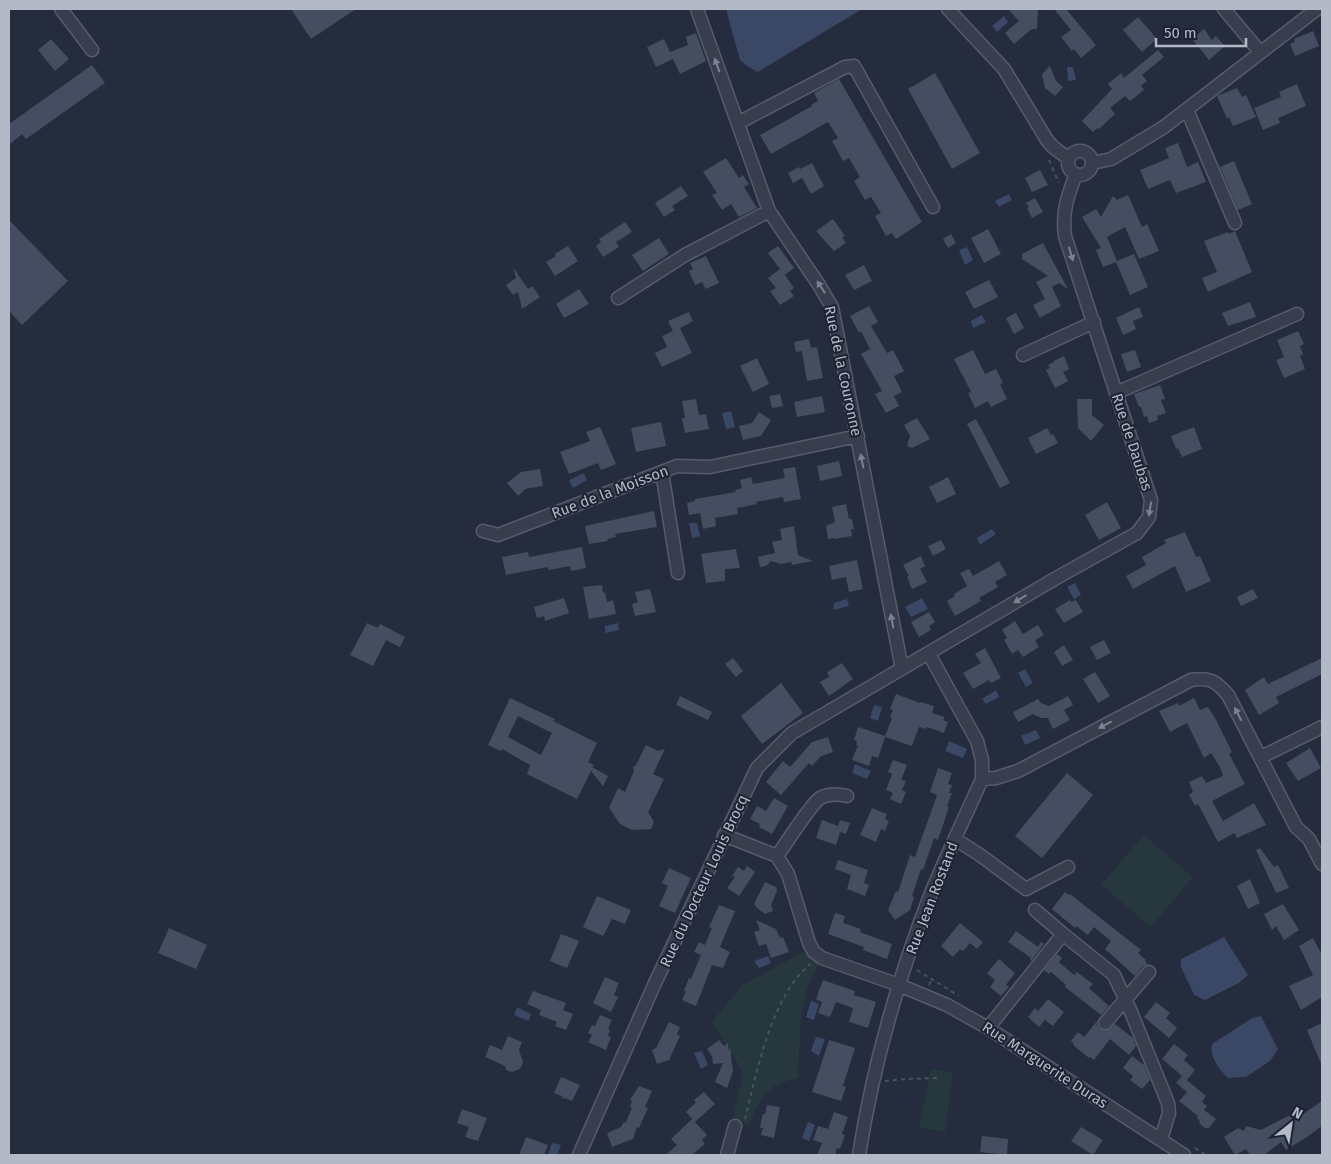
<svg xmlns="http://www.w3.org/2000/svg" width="1331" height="1164" font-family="'Fira Sans',sans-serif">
	<rect width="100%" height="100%" fill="#242c3d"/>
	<path fill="#26383e" d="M1144,835L1193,877L1151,927L1101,885Z
		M805,951L818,964L807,989L801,1016L798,1078C766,1085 761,1096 749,1125L733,1118L743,1072L712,1022L742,985Z
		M931,1069L953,1072L945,1132L919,1127Z"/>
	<path fill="#3a4765" d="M726,9H862L758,72L747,66L740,60Z
		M1004,16L1008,22L997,32L992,26Z
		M1067,67H1073L1076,80L1068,81Z
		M1009,194L1012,200L999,207L995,201Z
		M967,247L973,260L965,265L959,250Z
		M982,315L986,322L973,328L971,321Z
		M731,411L735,427L726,429L722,413Z
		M584,473L587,480L573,488L569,480Z
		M689,523H697L700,536L692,538Z
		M992,529L996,534L980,545L977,538Z
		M1075,583L1081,595L1074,599L1067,587Z
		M922,598L928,609L911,617L905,607Z
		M847,599L849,606L833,610L834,603Z
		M618,623L619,630L605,633V626Z
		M1025,669L1033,683L1026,687L1018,673Z
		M996,690L999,697L986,704L982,699Z
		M874,705L882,707L878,721L870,718Z
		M1036,730L1040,738L1025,745L1021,736Z
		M949,741L967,749L963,758L945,751Z
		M855,764L871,771L867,779L852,773Z
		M1224,937L1248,975L1239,983L1205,1000L1194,995L1181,967V959Z
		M768,956L771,963L759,968L754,961Z
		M811,1001L819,1004L814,1020L806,1017Z
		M517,1007L531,1014L529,1021L514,1015Z
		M1261,1016L1278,1049L1270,1061L1246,1077L1228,1078C1219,1069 1209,1057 1212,1044L1252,1018Z
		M816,1037L825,1039L819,1056L811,1051Z
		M702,1051L708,1065L701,1069L694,1053Z
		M808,1122L815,1125L809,1141L802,1138Z
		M552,1143L561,1145L557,1155H548Z"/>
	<path fill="#454d61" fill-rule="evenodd" d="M291,9H356L311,39Z
		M1008,9H1038L1037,29H1032L1014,44L1005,33L1019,21Z
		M1054,9H1066L1096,45L1081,58L1074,49L1072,51L1061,37L1071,30Z
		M1138,17L1157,39L1142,52L1123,30Z
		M1204,29L1212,40L1216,36L1225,46L1209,60L1192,39Z
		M1313,31L1319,46L1295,56L1290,44L1295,42L1294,39Z
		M696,33L706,61L680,74L673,59L656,67L647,47L664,39L670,52L688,45L686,37Z
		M51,39L69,59L55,71L38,50Z
		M1158,50L1164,57L1142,75L1147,81L1141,86L1144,90L1130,101L1125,96L1110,108L1115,114L1099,129L1097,128L1093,132L1082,121L1112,89L1108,84L1121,73L1124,78Z
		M92,65L105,83L26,139L22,134L9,145V124Z
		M1050,66L1056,81L1063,87L1055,96L1045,88L1042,74Z
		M935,73L980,153L952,169L908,89Z
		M839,79L922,222L896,239L892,233L886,236L875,216L881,213L871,197L865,200L854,181L860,177L849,158L843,161L832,141L838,138L828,122L771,154L760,135L812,106L811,105L818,101L814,93Z
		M1297,84L1306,106L1278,118L1280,123L1263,130L1254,108L1281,97L1279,92Z
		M1237,88L1242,97L1246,95L1256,117L1233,126L1229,117L1227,119L1217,96Z
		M1178,143L1187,167L1198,162L1206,182L1176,193L1170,180L1148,189L1140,170L1169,158L1165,148Z
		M726,158L739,178L743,175L749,184L744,187L757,208L739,217L731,204L722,210L712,195L717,193L703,172Z
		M1234,161L1252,204L1238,210L1220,167Z
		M812,163L824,186L811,194L802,178L793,183L788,173L799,167L800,169Z
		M1040,170L1048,185L1032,192L1025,178Z
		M681,186L688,196L672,206L675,210L664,217L655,203Z
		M1128,195L1142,227L1147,224L1159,251L1139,259L1125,227L1107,237L1117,261L1134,254L1148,287L1130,295L1116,262L1103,267L1096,250L1101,248L1082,217L1096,209L1101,217L1113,196L1117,200Z
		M1035,198L1043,212L1032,218L1027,208L1029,207L1026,203Z
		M833,219L845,236L842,238L846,243L834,251L816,231Z
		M9,220L68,281L22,325L9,311Z
		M625,222L632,232L616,242L619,247L603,257L596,246L601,242L599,239Z
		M988,229L1001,254L984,263L971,238Z
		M1235,231L1252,272L1208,292L1202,278L1217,272L1204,241L1228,232L1229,234Z
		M951,234L956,243L948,248L943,239Z
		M659,238L669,254L643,271L632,255Z
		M1043,243L1068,289L1059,283L1052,287L1061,306L1040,318L1033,305L1045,299L1036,282L1048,276L1022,259V254Z
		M568,246L578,261L555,276L546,262L556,256L555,254Z
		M778,246L794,268L785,275L794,288L790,291L794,296L780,305L770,291L776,288L768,278L780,269L768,253Z
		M706,256L719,283L706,289L702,282L695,285L689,271L693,269L690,263Z
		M864,265L872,281L854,290L845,275Z
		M513,267L528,289L532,286L540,297L522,309L518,292L513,295L506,285L516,278Z
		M989,280L998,297L974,309L965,292Z
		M579,289L589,304L564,318L556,304Z
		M1250,302L1256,317L1228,326L1222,313Z
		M869,306L878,322L871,326L887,353L893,350L904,371L894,376L902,392L894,396L899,406L886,413L875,394L882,391L861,354L870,349L861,331L859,333L850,316Z
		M1139,307L1143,317L1133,321L1136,329L1123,335L1116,318Z
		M689,312L693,321L680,328L692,353L662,367L655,353L667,347L662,336L673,331L668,321Z
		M1016,313L1024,328L1014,334L1006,318Z
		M1298,331L1304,344L1300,346L1303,354L1300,356L1305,369L1284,378L1276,360L1284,357L1277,340Z
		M809,339L811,348L817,347L823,378L807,381L802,351L796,352L794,342Z
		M973,350L985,374L996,369L1003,383L1000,384L1007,399L991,407L988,401L975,408L968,393L971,392L954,359Z
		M1135,350L1141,367L1127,372L1121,354Z
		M1064,356L1069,369L1063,372L1068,381L1055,388L1046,370L1050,368L1048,365L1054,362V361Z
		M757,358L769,384L753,392L740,366Z
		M1160,385L1165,399L1161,400L1166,413L1157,416L1158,420L1149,423L1147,416L1144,417L1141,407H1139L1134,394Z
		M780,394L783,406L772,408L769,396Z
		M822,396L825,412L797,417L794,402Z
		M696,399L699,415L706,414L709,429L685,433L682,418H685L682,401Z
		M1077,399H1092V415L1104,425L1091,441L1078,428Z
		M759,412L771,420L761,436L743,440L739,426L752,423Z
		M917,418L930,439L912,448L907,446L910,436L904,425Z
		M976,419L1010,483L1000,488L967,424Z
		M661,422L666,446L636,452L631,428Z
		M600,427L616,464L601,470L598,463L569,474L560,452L590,441L586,432Z
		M1194,427L1202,449L1182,457L1178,448L1176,449L1171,436Z
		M1047,428L1051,435L1053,434L1058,443L1036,454L1028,438Z
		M839,461L842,476L820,481L817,466Z
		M795,467L801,499L784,502L783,497L756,502L757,504L737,508L738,514L715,518L716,526L703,529L700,513L689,515L687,503L695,501V499L736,492L735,490L742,488L740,480L751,477L753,484L785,478L783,469Z
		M540,469L543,486L525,489L518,496L507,483L521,472Z
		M948,477L956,494L937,503L929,487Z
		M1107,502L1121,528L1099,540L1085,515Z
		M846,504L849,519H852L854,529H851L852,536L834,539V538L828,539L826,526L835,522L832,507Z
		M654,511L657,527L615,534L616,537L607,539L608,541L589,544L585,526Z
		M794,526L798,555L813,561L792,565L791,562L781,564L771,561L766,566L760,567L758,557L775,553L772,542L782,540L780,529Z
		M1185,532L1196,557L1200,556L1211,581L1186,592L1175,566L1133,589L1126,576L1146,565L1142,557L1166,543L1164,540Z
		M941,540L946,549L933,556L928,546Z
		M582,547L586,568L571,571L570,566L549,570L548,567L506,575L502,557L528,552L529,557Z
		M736,549L740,568L725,569V581L706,583L701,554Z
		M921,556L925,566L920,569L927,582L912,589L907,577L909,576L903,565Z
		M857,560L863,589L849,592L846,577L832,580L829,566Z
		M999,561L1007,575L995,582L998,587L979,598L981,601L955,616L947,601L955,596L954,594L967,586L960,573L969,569L973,576Z
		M602,585L603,593L605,592L607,602L613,600L616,614L589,619L583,587Z
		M650,589L656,612L635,616L632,604L638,602L635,592Z
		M1253,589L1258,598L1241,606L1237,597Z
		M564,598L569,613L545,621L544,616L537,618L534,607Z
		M1070,600L1071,602L1076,600L1083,612L1064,623L1055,609Z
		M929,612L935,622L929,626L931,630L919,637L911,622Z
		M1015,621L1023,634L1038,625L1044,635L1035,640L1039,647L1023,657L1018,650L1012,654L1004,640L1007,638L1002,630Z
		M367,623L378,628L380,624L405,637L400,647L386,640L373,666L350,655Z
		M1104,640L1111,653L1097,660L1090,647Z
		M1064,645L1073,660L1062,666L1054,652Z
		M985,648L1001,678L991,683L989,680L973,689L963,673L981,663L975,654Z
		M733,658L743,671L736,677L725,664Z
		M1322,658V674L1276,697L1279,703L1259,715L1245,690L1264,677L1268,684Z
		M842,663L853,679L829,696L820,682L829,677L827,672Z
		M1095,672L1110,696L1098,703L1083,679Z
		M781,683L803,713L762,744L741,716Z
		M896,694L920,703L921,702L934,706L932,713L945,717L943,720L948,722L944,733L927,727L926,729L919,727L912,746L885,737L878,758L872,756L869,766L852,760L858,745H856L857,741L854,740L858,727L885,736L892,718L890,717L893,710L890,709Z
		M680,696L712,712L708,720L676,705Z
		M1068,696L1073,705L1064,710L1070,720L1053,729L1048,718H1041L1033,714L1018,722L1013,712L1038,699L1041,703L1049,706Z
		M510,698L555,719L553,721L597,743L588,762L594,765L592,767L608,776L603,786L591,771L577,799L527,774L530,765L502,749L501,751L488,745ZM518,716L552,733L541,755L508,737Z
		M1194,698L1200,710L1208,707L1215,718L1232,752L1229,754L1245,784L1212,801L1223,821L1254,803L1266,825L1237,838L1234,833L1218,842L1198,804L1195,806L1189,795L1193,792L1189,782L1202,776L1206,783L1223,776L1220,767L1211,753L1204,758L1187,723L1170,732L1159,711L1178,703L1179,706Z
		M828,737L833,752L821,756L812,766L809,763L781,795L766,782L783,761L790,767L812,742Z
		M646,745L658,751L665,749L653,774L664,779L648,812L654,822L651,829L632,830L620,824L609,808L618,788L625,792L634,771L633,767L636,765Z
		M1310,748L1321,768L1298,781L1286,763Z
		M893,760L907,765L901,780L906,781L902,790L906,792L901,804L890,799L893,793L886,790L892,774L888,772Z
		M938,768L952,773L948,784L952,785L949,793H952L947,806L949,807L938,840L934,838L923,870L921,869L912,896L914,897L910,910L895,920L888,910L896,891L898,892L910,855L915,857L917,851L937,795L930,792Z
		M1067,773L1093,795L1042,858L1015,836Z
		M774,798L788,806L772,834L759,827L760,824L750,819L757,806L766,811Z
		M872,808L887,814L885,819L889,821L885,831L881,829L876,842L860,835Z
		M822,820L838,826L840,820L850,823L846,834L840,832L836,845L816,838Z
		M1260,848L1274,867L1278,865L1289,888L1276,893L1256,850Z
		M838,860L868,870L864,883L869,885L865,896L847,889L851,875L835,869Z
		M747,866L755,872L739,896L727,888L735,877L732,876L738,867L744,871Z
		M669,868L691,878L675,913L659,906L668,886L662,883Z
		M1250,879L1260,903L1248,909L1237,886Z
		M765,882L776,887L777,891L771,905L773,911L765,914L757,908L754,904Z
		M1065,892L1069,895L1070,894L1141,950L1138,953L1146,960L1145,961L1148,964L1143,966L1135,976L1105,949L1111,941L1094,927L1088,935L1076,926L1075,928L1052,909Z
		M597,896L631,910L625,924L612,919L603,936L583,927Z
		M1283,904L1299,930L1284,940L1276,926L1272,930L1264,914Z
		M719,905L735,911L720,947L730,952L723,968L712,965L696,1006L682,1000L686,991H684L689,978L691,979L701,955L694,952L699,942L705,945L712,928L709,927Z
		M835,913L845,916L843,923L861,929L860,932L892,944L887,959L863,950L864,947L828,934Z
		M756,920L776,929L780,938L783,937L789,952L771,958L766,944L759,946L754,932L760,930Z
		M960,923L983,942L977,949L970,943L963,951L960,949L953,957L941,946Z
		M169,928L207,945L196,969L158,953Z
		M1016,931L1038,947L1041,942L1044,944L1031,961L1030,960L1031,958L1008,942Z
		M561,934L579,941L567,968L550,961Z
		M1313,938L1322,955V997L1301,1010L1289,986L1313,975L1299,946Z
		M1057,954L1062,958L1059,962L1074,975L1077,972L1093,984L1089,988L1109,1006L1101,1015L1065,987L1066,985L1051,972L1049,974L1044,970Z
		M999,959L1015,973L1006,985L1009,987L1001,996L990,987L995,980L987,973Z
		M605,977L619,983L614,995L618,997L611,1012L593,1003Z
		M823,980L855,991L854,995L876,1002L868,1028L849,1022L853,1008L836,1002L830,1017L818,1013L822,1002L816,999Z
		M533,991L566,1003L563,1010L573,1014L566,1030L555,1026L557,1022L539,1015L541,1010L527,1004Z
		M1048,999L1064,1012L1053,1026L1045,1020L1039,1027L1028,1017L1035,1008L1038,1011Z
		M1156,1002L1170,1013L1166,1018L1177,1028L1169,1038L1144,1017Z
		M600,1015L612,1020L608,1029L610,1030L608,1036L611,1037L606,1050L588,1042L592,1035L588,1033L592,1025L595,1026Z
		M1097,1021V1025L1100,1029L1108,1030L1115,1024L1133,1038L1136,1046L1129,1055L1110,1039L1094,1060L1090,1057L1089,1058L1073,1045L1074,1044L1071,1041L1078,1032L1084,1037Z
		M669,1022L680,1027L677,1034L680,1036L669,1060L657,1064L652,1050L656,1048Z
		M1322,1023V1066L1307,1030Z
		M508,1036L522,1042L519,1050L523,1062L520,1069L512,1072L506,1070L505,1066L485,1057L490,1045L502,1050Z
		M719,1040L724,1046L728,1043V1051L730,1047L733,1071L727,1088L715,1082L723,1063L713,1064L712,1056L707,1049Z
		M829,1040L855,1048L843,1086L846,1087L841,1101L812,1092Z
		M1174,1044L1188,1055L1184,1060L1195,1070L1187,1080L1162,1059Z
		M1132,1056L1144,1065L1150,1080L1142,1089L1130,1080L1133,1076L1123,1068Z
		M1182,1076L1206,1096L1202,1102L1207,1106L1204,1110L1216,1119L1209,1128H1205L1199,1123L1200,1121L1197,1118L1198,1116L1179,1101L1187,1092L1176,1083Z
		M561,1077L580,1085L572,1101L565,1098L563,1099L562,1096L554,1093Z
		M639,1086L652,1091L645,1107L648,1108L639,1128L637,1127L633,1139L612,1147L607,1133L621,1127L623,1123L626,1122L632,1108L630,1107L632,1101L630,1100Z
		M704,1092L715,1104L695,1122L686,1112L696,1102L694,1100Z
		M1322,1101V1126L1307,1137L1286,1150L1281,1142L1264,1155H1250L1246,1149L1235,1155L1224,1137L1238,1128L1244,1131L1246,1126L1261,1130L1292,1114L1296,1119Z
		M767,1105L780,1107L774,1138L761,1135L763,1128H760L761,1121L763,1114H765Z
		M462,1109L487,1118L478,1141L465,1137L469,1127L457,1123Z
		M834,1112L848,1117L842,1134L845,1135L840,1149L837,1148L835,1155H817L822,1143L813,1140L818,1126L828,1129Z
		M692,1119L707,1135L702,1140L705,1144L692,1155H666L677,1145L671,1139Z
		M1081,1127L1103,1140L1093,1155L1071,1141Z
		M982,1136L1008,1139L1007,1155L980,1152Z
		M526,1137L548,1145L544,1155H519Z"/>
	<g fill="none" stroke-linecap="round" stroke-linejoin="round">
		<defs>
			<path id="minor" d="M61,9L92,50
				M697,9L769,211L819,285L832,307L902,669
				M948,9L1004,69L1047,140L1053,147L1069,159
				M1224,9L1260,52
				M1187,110L1235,223
				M738,123L845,67L854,66L933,207
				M1068 163a12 12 0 1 1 24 0a12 12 0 1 1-24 0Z
				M1092,163L1111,159L1164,127L1317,9
				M618,298L685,255L769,211
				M1023,355L1094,322
				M1116,393L1297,314
				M662,472L678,573
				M483,531L498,535L677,466L710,467L858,436
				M1261,757L1322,727
				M982,779L996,778L1018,771L1191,680C1210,677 1216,681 1228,695L1296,827L1309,839L1322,864
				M724,835L777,856L788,874L809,943L814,952L822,958L899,985L947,1005L988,1028L1184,1155
				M955,839L980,855L1026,889L1068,867
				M777,856C786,844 810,805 820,798C829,793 838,794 847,796
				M1035,910L1063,934
				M1105,1023L1149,972
				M988,1028L1063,934L1114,975L1131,1012L1168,1103L1169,1113L1161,1139
				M579,1155L655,983L757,768L792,733L1058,577L1137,533L1149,517L1151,500L1065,236C1062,211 1067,198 1076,174
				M727,1155L735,1126
				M859,1155C873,1066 898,978 931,893C947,854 965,817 982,779V760L977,741L929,654"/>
		</defs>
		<use href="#minor" stroke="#565c6b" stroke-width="15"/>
		<path stroke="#44555b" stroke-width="2" stroke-dasharray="4 4" stroke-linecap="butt" d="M1049,160L1059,183
			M917,970L959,996
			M929,985L932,979
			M885,1081L906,1079L941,1078
			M745,1119C757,1071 771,997 810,964
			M1195,1148L1206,1155"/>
		<use href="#minor" stroke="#383e4d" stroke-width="12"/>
	</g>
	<defs><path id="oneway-solid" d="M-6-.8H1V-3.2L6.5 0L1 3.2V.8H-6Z" transform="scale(1.25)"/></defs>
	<g fill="#7c8291">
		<use href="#oneway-solid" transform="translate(717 65) rotate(-110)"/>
		<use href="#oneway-solid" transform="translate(1071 254) rotate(73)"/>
		<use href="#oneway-solid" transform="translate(821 287) rotate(-123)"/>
		<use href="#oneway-solid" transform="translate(862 461) rotate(-101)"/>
		<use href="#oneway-solid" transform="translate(1150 509) rotate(99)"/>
		<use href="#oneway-solid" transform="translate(1020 599) rotate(149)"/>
		<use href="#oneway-solid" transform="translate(892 621) rotate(-101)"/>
		<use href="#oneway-solid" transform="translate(1238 714) rotate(-117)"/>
		<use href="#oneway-solid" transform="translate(1105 725) rotate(152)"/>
	</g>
	<g text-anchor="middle" stroke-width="4" stroke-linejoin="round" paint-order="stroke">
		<g font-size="15" fill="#b4b9c8" stroke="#1d2332">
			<text transform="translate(843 371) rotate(78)" y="5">Rue de la Couronne</text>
			<text transform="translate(1132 442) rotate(72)" y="5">Rue de Daubas</text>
			<text transform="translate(610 492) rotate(-21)" y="5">Rue de la Moisson</text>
			<text transform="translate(704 881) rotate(-65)" y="5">Rue du Docteur Louis Brocq</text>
			<text transform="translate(932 898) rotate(-69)" y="5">Rue Jean Rostand</text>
			<text transform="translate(1045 1065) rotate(33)" y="5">Rue Marguerite Duras</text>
		</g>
	</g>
	<rect width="1331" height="1164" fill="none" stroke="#b4b9c8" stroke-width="20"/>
	<g transform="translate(1291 1124) rotate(30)" stroke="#1d2332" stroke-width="4" paint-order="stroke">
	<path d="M0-4L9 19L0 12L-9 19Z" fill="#b4b9c8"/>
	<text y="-8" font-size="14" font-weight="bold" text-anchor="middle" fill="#b4b9c8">N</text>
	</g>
	<path d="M1156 38v8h90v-8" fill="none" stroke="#b4b9c8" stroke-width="2.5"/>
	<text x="1164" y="38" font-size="15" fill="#b4b9c8" stroke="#1d2332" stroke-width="4" paint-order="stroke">50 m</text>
</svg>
